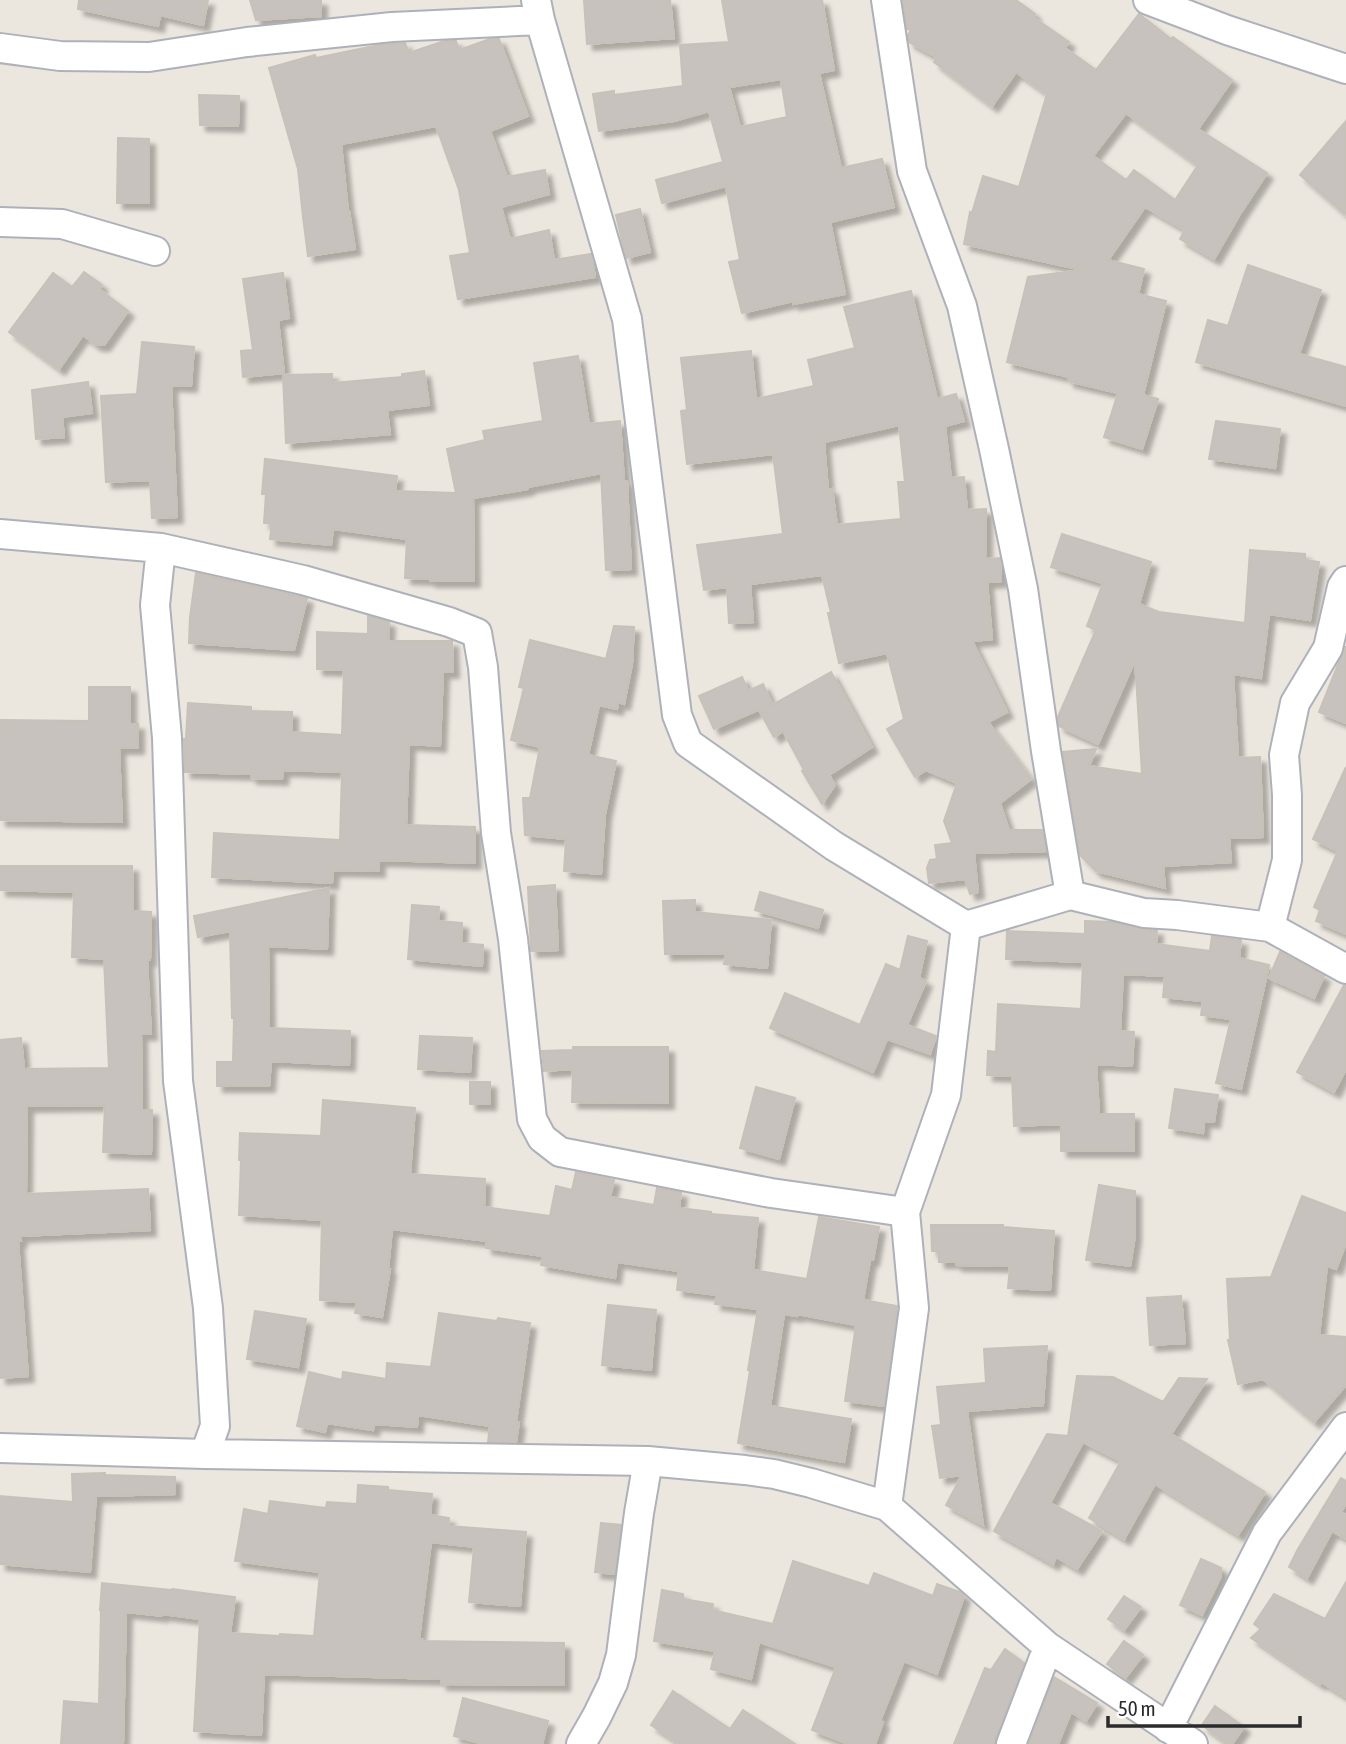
<svg xmlns="http://www.w3.org/2000/svg" width="1346" height="1744" font-family="'Asap Condensed',sans-serif">
	<defs>
		<filter id="shadow"><feDropShadow dx="6" dy="6" stdDeviation="2" flood-color="#0004"/></filter>
	</defs>
	<rect width="100%" height="100%" fill="#ebe6de"/>
	<path fill="#c7c2be" stroke="#c7c1b8" stroke-width="2" fill-rule="evenodd" filter="url(#shadow)" d="M79,0H208L203,25L160,15L158,26L78,9Z
		M250,0H321V16L256,20Z
		M584,0H670L674,38L587,44Z
		M722,0H822L834,70L819,73L841,168L882,159L894,207L830,222L845,294L793,304V301L742,313L729,262L740,260L726,186L662,203L656,180L723,162L709,111L674,121L599,131L593,94L614,91V95L683,86L680,45L729,42ZM781,79L787,117L740,127L729,87Z
		M903,0H1016L1035,14L1033,17L1069,42L1065,48L1096,70L1139,14L1171,39L1173,37L1232,80L1198,129L1267,173L1240,214L1214,259L1180,239L1185,230L1145,207L1108,260L1144,269L1138,294L1166,301L1143,395L1158,399L1142,449L1104,437L1118,393L1068,381L1069,377L1007,362L1028,277L1082,270L964,244L970,212L972,213L983,176L1019,187L1047,94L1016,72L992,106L934,62L937,57L909,42L908,35L911,30L907,29ZM1126,113L1198,165L1175,200L1134,170L1126,180L1093,156Z
		M490,39H499L528,116L490,131L507,177L545,170L549,194L501,207L510,239L549,230L554,260L591,254L595,277L458,299L450,256L470,253L459,190L436,126L341,144L348,211H349L355,249L308,256L303,217L298,169L269,68L315,55L316,58L379,45L405,43L409,53L444,41H456L459,50Z
		M199,95L239,96L238,126L200,125Z
		M1346,121V215L1300,175Z
		M118,138L149,139V203H117Z
		M640,209L650,252L626,258L616,215Z
		M1248,265L1321,290L1299,354L1346,367V406L1196,362L1208,320L1228,326Z
		M84,272L102,285L99,289L128,311L104,345H96L83,335L59,369L9,332L53,273L72,287Z
		M283,273L289,318L278,320L284,373L243,377L241,351L253,350L243,279Z
		M911,291L937,399L956,394L964,421L945,426L951,478L964,477L967,510L986,509V559L1000,558V561L1001,581L987,582L992,639L972,641L1007,712L988,722L1031,779L1000,803L1009,830H1042L1046,851L974,853L978,892L970,894L965,879L929,883L927,868L930,860L937,859L935,845L952,843L944,821L957,783L926,770L915,777L887,729L904,719L887,653L839,663L828,613H831L822,575L750,584L753,622L729,623L727,587L704,590L697,545L783,534L773,454L687,464L681,411L687,410L681,358L751,351L756,399L814,386L808,360L855,348L844,307ZM899,425L905,482H898L901,519L837,525L832,489L828,490L824,442Z
		M142,342L194,347L191,386L171,385L177,517L152,518L150,480L106,482L101,396L137,394Z
		M578,356L589,424L620,421L624,481H627L631,569L606,570L601,473L528,487V489L473,498L474,581H430V579L405,578L407,539L333,529L331,545L270,539L272,524L264,523L266,494H262L265,459L397,476L395,491L456,493L447,449L485,440L483,431L543,421L534,363Z
		M424,371L429,405L387,410L390,434L286,443L283,375L332,374V383L402,377V374Z
		M88,382L92,413L62,417L64,437L36,439L32,390Z
		M1216,421L1280,429L1275,468L1209,459Z
		M1062,534L1151,562L1139,604L1159,612L1245,623L1250,550L1305,554V560L1319,562L1310,620L1269,614L1261,678L1233,674L1238,758L1260,757L1263,837L1229,838L1231,862L1163,866L1165,888L1096,871L1080,855L1063,752L1096,749L1089,766L1142,774L1135,660L1098,744L1059,726L1058,717L1096,630L1087,626L1103,583L1051,567Z
		M196,573L307,598L294,650L189,643L190,617Z
		M368,616L389,622L388,641H452L453,672H443L440,746L409,744L406,825L475,827V863L379,860V871L333,870L332,883L212,877L214,833L340,840L342,772L283,770L282,779L251,778V774L185,772L184,739H186L188,703L251,707V711L292,712V732L342,735L344,670L317,669V632L368,634Z
		M614,626L634,627L632,664L624,704L618,702L617,709L599,705L588,755L616,761L605,814L601,874L564,871L566,839L525,835L523,798H530L540,747L511,740L524,688L519,687L530,640L606,659Z
		M1345,647H1346V723L1319,712Z
		M831,672L872,747L829,775L835,785L822,804L802,771L804,770L783,731L774,737L760,712Z
		M742,677L748,691L763,684L772,704L714,729L699,696Z
		M89,687H130V724H138V748H119L122,822L0,820V720L89,721Z
		M1346,767V934L1316,921L1320,910L1314,907L1338,851L1313,839Z
		M0,866H132L133,911L151,912L150,960H147L151,1034H141L142,1110H152L151,1154L103,1152L105,1105L27,1106L26,1194L148,1189L150,1230L20,1236L21,1241H18L28,1376L0,1378V1040L21,1038L24,1069L109,1068L104,959L72,957L74,892L0,890Z
		M555,885L558,950L531,951L528,887Z
		M329,888L327,949L268,946L269,1028L350,1031L349,1065L271,1061L269,1086H217V1062H233L234,1018H232L230,931L198,937L194,916Z
		M760,892L823,910L818,928L755,910Z
		M695,900V912L771,920L767,968L724,964L726,953L665,954L663,901Z
		M412,905L439,907L438,921L462,923L461,943L483,945L482,966L408,959Z
		M1085,921L1112,922L1140,929L1157,930L1156,944L1210,951L1212,936L1241,940L1239,958L1269,965L1241,1089L1216,1083L1231,1019L1201,1015L1203,1001L1163,997L1165,976L1123,974L1120,1031L1134,1032L1132,1066L1096,1064L1099,1114H1134V1151H1061V1124L1014,1126L1012,1076L987,1075L988,1051L996,1052L998,1004L1081,1009L1083,962L1006,959L1007,931L1085,934Z
		M908,936L927,941L919,978L926,981L907,1025L936,1036L930,1054L887,1039L873,1072L770,1028L785,993L860,1025L886,964L900,970Z
		M1280,952L1324,976L1314,998L1269,978Z
		M1344,985L1346,986V1069L1334,1092L1297,1072Z
		M420,1036L472,1038L470,1072L418,1069Z
		M573,1047H668V1103L572,1102L573,1069L544,1071L542,1051L573,1050Z
		M470,1082H490V1104H470Z
		M756,1087L795,1098L779,1159L740,1148Z
		M1175,1089L1218,1095L1214,1122L1204,1121L1203,1133L1169,1128Z
		M323,1100L415,1108L410,1174L485,1179L484,1207L550,1216L556,1186L572,1190L576,1172L614,1180L610,1197L654,1205L657,1188L681,1192L679,1208L711,1212V1214L758,1218L753,1270L807,1279L819,1217L879,1227L873,1260H870L863,1300L897,1306L884,1406L845,1401L856,1325L797,1314V1316L784,1314L770,1406L851,1419L844,1462L738,1443L750,1371L748,1370L758,1309L715,1304L717,1295L677,1290L679,1271L617,1262L615,1278L541,1265L543,1256L486,1248L487,1241L392,1229L388,1269H390L382,1317L355,1313L357,1302L320,1300L322,1220L239,1215L241,1160H239L240,1133L321,1136Z
		M1099,1185L1135,1191V1236L1130,1266L1086,1260Z
		M1302,1196L1346,1213V1243L1336,1269L1327,1266L1319,1335L1346,1337V1385L1314,1422L1263,1379L1238,1384L1228,1340H1230L1227,1279L1271,1277Z
		M931,1225H1003V1227L1054,1231L1050,1290L1008,1288L1010,1266L956,1265V1262H939L938,1251H932Z
		M1181,1296L1185,1343L1150,1345L1147,1298Z
		M608,1305L656,1310L651,1370L602,1365Z
		M255,1311L306,1319L298,1367L247,1359Z
		M439,1313L497,1321L498,1318L530,1323L516,1422H519L516,1442H488L490,1426L418,1415L417,1427L374,1424L373,1430L327,1423L325,1432L297,1426L309,1372L342,1380L343,1372L386,1379L387,1363L431,1367Z
		M1047,1346L1043,1405L967,1411L983,1525L946,1505L962,1475L940,1478L932,1426L941,1425L937,1387L986,1383L984,1349Z
		M1077,1376L1113,1377L1163,1402L1179,1378L1207,1379L1171,1434L1265,1492L1238,1535L1155,1484L1124,1539L1089,1518L1121,1461L1083,1442L1050,1503L1102,1531L1077,1569L1056,1557L1053,1564L994,1531L1047,1434L1068,1436Z
		M105,1473V1475L175,1477V1494L96,1496L90,1572L0,1564V1496L73,1502L72,1474Z
		M1341,1478L1346,1481V1503L1341,1512L1346,1515V1539L1332,1531L1307,1578L1289,1567L1298,1549Z
		M358,1485L388,1487V1490L432,1494L430,1515L449,1518L448,1526L526,1532L520,1606L469,1602L474,1547L431,1542L419,1639H422L421,1641L564,1643V1685L441,1684V1679L264,1674L261,1735L194,1731L200,1619L162,1614V1616L126,1612L123,1744H61L64,1701L99,1704L101,1610H100L102,1583L171,1590L172,1589L235,1597L230,1633L280,1636V1634L314,1636L320,1572L235,1561L244,1509L268,1514L270,1501L326,1508L327,1502L357,1504Z
		M601,1523L621,1525L615,1574L595,1572Z
		M1201,1559L1221,1568V1576L1202,1615L1180,1605Z
		M793,1561L869,1586L874,1573L933,1596L937,1584L960,1592L964,1596L937,1674L904,1661L880,1721L883,1722L875,1744H849L812,1730L836,1667L759,1642L751,1679L711,1669L715,1651L654,1641L662,1590L683,1594V1599L713,1604L712,1610L773,1624Z
		M1346,1582V1697L1321,1682L1320,1684L1251,1638L1261,1629L1254,1624L1274,1594L1325,1619Z
		M1124,1596L1141,1607L1124,1630L1108,1619Z
		M1124,1641L1143,1655L1125,1678L1107,1664Z
		M1005,1649L1024,1663L995,1738V1744H954L985,1668L991,1670Z
		M1054,1677L1097,1703L1086,1721L1071,1712L1058,1744H1029Z
		M673,1691L730,1729L743,1710L795,1744H680L651,1725Z
		M463,1698L548,1721L542,1744H484L454,1736Z
		M1215,1706L1244,1727L1232,1744H1228L1202,1725Z"/>
	<g fill="none" stroke-linecap="round" stroke-linejoin="round">
		<defs>
			<path id="minor" d="M536,0L540,20L627,319L677,715L688,743L834,846L966,926L1070,895L1144,913L1177,915L1270,927L1346,969
				M886,0L912,171L962,306L994,449L1023,589L1046,751L1070,895
				M1148,0L1227,30L1346,69
				M0,48L60,56L149,57L247,42L392,27L540,20
				M0,222L62,224L155,251
				M0,534L161,548L303,580L449,622L477,633L483,667L496,833L513,939L532,1119L542,1138L560,1152L771,1193L905,1212
				M161,548L155,605L167,738L178,1081L208,1308L215,1426L205,1454
				M1270,927L1287,860V795L1284,755L1295,703L1328,648L1342,587L1346,581
				M0,1448L205,1454L648,1461L745,1470L774,1474L811,1483L887,1506L1048,1647L1193,1744
				M887,1506L914,1308L905,1212L946,1095L966,926
				M1168,1728L1267,1533L1346,1427
				M581,1744L597,1716L613,1683L621,1655L639,1513L648,1461
				M1011,1744L1048,1647"/>
		</defs>
		<use href="#minor" stroke="#afb1ba" stroke-width="32"/>
		<use href="#minor" stroke="#fff" stroke-width="28"/>
	</g>
	<path d="M1108 1716v10h192v-10" fill="none" stroke="#2b2b2b" stroke-width="3.5"/>
	<text x="1118" y="1716" font-size="21" fill="#2b2b2b" stroke="#ffffff" stroke-width="5" paint-order="stroke">50 m</text>
</svg>
